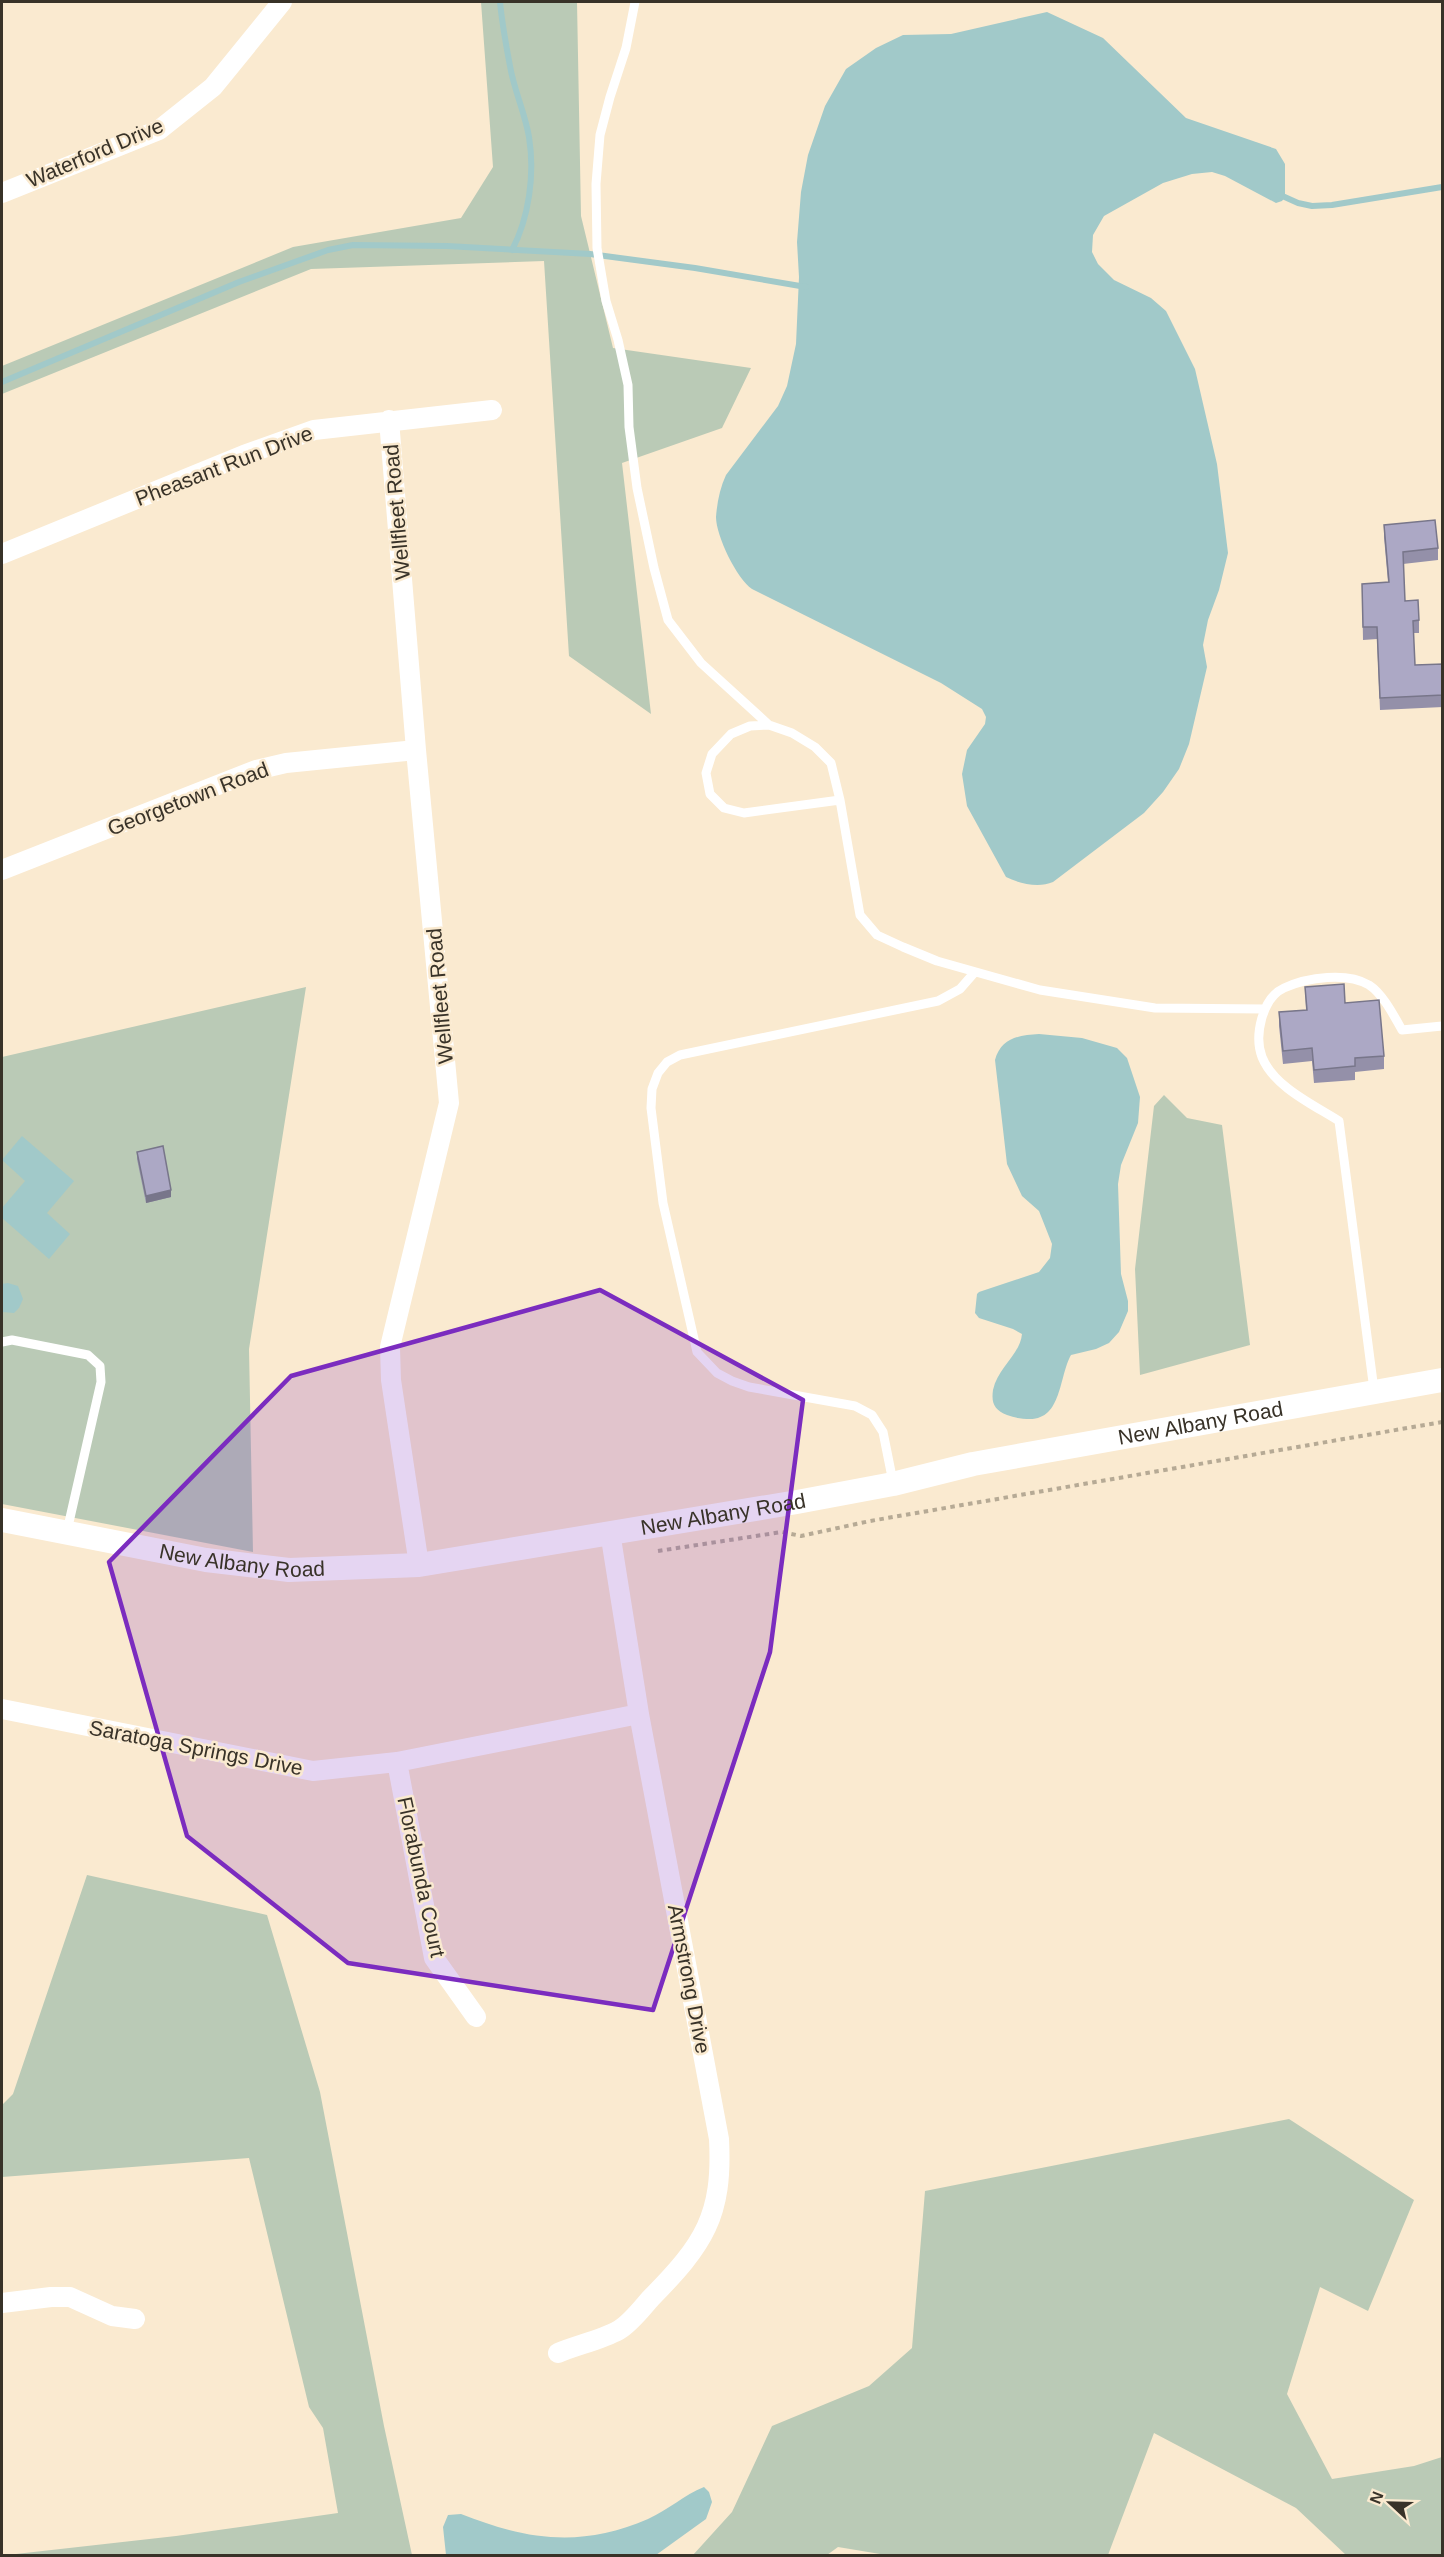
<svg xmlns="http://www.w3.org/2000/svg" width="1444" height="2557" font-family="Arial,sans-serif">
	<rect width="100%" height="100%" fill="#faead0"/>
	<path fill="#bacab6" d="M481,2H577L581,216L613,348L751,368L722,428L622,463L651,714L569,656L544,261L311,269L2,394V366L293,247L461,218L493,167Z
		M306,987L249,1349L253,1552L2,1504V1057Z
		M1164,1095L1187,1118L1222,1125L1250,1345L1140,1375L1135,1269L1154,1106Z
		M87,1875L267,1915L320,2092L384,2426L412,2555H7L176,2536L338,2513L323,2428L309,2407L249,2158L2,2177V2105L13,2094Z
		M1289,2119L1414,2200L1368,2311L1320,2287L1287,2394L1332,2479L1414,2466L1442,2457V2555H1346L1296,2508L1154,2433L1108,2555L892,2556L838,2547L827,2555H693L732,2512L772,2426L869,2386L912,2348L925,2191Z"/>
	<path fill="#a1c9c9" d="M1047,12L1103,38L1186,118L1276,149L1285,164V197L1282,201L1276,203L1225,176L1212,172L1192,174L1163,183L1104,216L1093,235L1092,252L1098,264L1114,280L1151,298L1166,311L1195,369L1217,464L1228,553L1219,590L1208,620L1203,645L1207,667L1189,744L1179,769L1163,792L1144,813L1053,882C1039,888 1020,884 1006,877L967,806L962,774L967,750L985,724L986,717L982,709L941,683L752,589C737,579 716,536 716,517C717,503 720,488 726,475L778,406L787,386L796,344L799,277L797,242L801,192L808,155L825,106L846,69L876,48L903,35L951,34Z
		M1039,1034L1082,1038L1117,1048L1127,1058L1140,1097L1138,1123L1121,1165L1118,1184L1121,1274L1128,1301V1311L1119,1332L1109,1343L1096,1349L1071,1355C1059,1376 1062,1419 1030,1419C1022,1419 1015,1418 1007,1415C995,1410 991,1404 993,1390C998,1367 1020,1355 1022,1334L1013,1329L979,1318L975,1313L977,1294L979,1292L1039,1272L1050,1258L1052,1244L1039,1211L1022,1196L1007,1164L995,1060C1001,1038 1019,1035 1039,1034Z
		M22,1136L74,1181L47,1213L70,1234L49,1259L2,1218V1208L25,1181L2,1160Z
		M8,1283L18,1286L23,1299L19,1308L14,1313L2,1312V1284Z
		M704,2487L709,2492L712,2502L706,2519L656,2555H446L443,2527L448,2515L461,2514C527,2540 581,2548 648,2519C668,2510 684,2495 704,2487Z"/>
	<g fill="none" stroke-linecap="round" stroke-linejoin="round">
		<path stroke="#a1c9c9" stroke-width="6" d="M500,2C502,23 506,45 510,66C514,90 525,113 529,137C535,174 529,218 512,250
			M1278,194L1298,203L1312,206L1332,205L1442,187
			M2,382L239,282L328,250L353,245L447,246L590,254L695,268L806,287"/>
		<path stroke="#b6aa95" stroke-width="4" stroke-dasharray="4.5 4.5" stroke-linecap="butt" d="M658,1551L782,1532L801,1536L870,1521L1442,1422"/>
		<path stroke="#fff" stroke-width="9" d="M635,2L626,48L610,97L600,135L596,184L597,248L606,301L618,340L628,385L629,427L637,488L654,568L668,620L701,663L769,725
			M840,800L744,813L724,808L710,794L706,773L712,754L731,734L750,726L769,725L792,733L815,747L831,763L840,800L860,915L877,935L903,947L937,961L1040,990L1155,1008L1265,1009
			M2,1342L12,1340L88,1355L100,1366L101,1382L67,1531
			M1374,1390L1339,1121C1314,1105 1274,1087 1262,1057C1254,1036 1262,998 1284,988C1308,977 1347,972 1369,985C1383,994 1394,1016 1402,1030L1442,1026
			M893,1482L883,1432L872,1415L855,1406L749,1387L732,1381L717,1373L697,1352L663,1203L651,1108L652,1089L658,1073L667,1062L680,1055L938,1001L960,989L974,973"/>
		<path stroke="#fff" stroke-width="20" d="M2,193L159,130L213,87L282,2
			M389,420L416,750L449,1103L390,1347L391,1380L419,1565
			M2,554L244,455L314,430L492,410
			M2,870L256,770L286,763L416,750
			M2,1709L313,1771L397,1762L639,1714
			M397,1762L434,1958L476,2017
			M2,2303L51,2297H70L112,2316L135,2319
			M558,2353C577,2345 601,2340 619,2330C631,2323 642,2308 651,2298C704,2244 723,2216 719,2139L639,1714L610,1532"/>
		<path stroke="#fff" stroke-width="24" id="s1" d="M2,1520L206,1560L289,1570L419,1565L797,1502L893,1484L973,1464L1442,1380"/>
	</g>
	<path fill="#9490a9" d="M1384,525L1438,548V560L1403,564L1405,601L1419,620V633H1413L1415,665L1443,664V707L1380,710L1377,639L1363,640L1362,584L1388,582L1384,537Z
		M1305,987L1345,1003L1384,1056V1069L1355,1072V1080L1314,1083L1312,1061L1283,1064L1279,1026V1012L1306,1010Z
		M137,1152L171,1197L146,1203L137,1159Z"/>
	<path fill="#78768a" d="M171,1190V1197L146,1203V1196Z"/>
	<path fill="#aca8c5" stroke="#78768a" stroke-width="1.5" d="M1435,520L1438,548L1403,552L1405,601L1418,600L1419,620L1413,621L1415,665L1443,664V695L1380,698L1377,627H1363L1362,584L1389,582L1384,525Z
		M1344,984L1345,1003L1379,1000L1384,1056L1355,1058V1066L1314,1070L1312,1048L1283,1051L1279,1012L1307,1010L1305,987Z
		M163,1146L171,1190L146,1196L137,1152Z"/>
	<path fill="#7b2cbf" fill-opacity="0.2" stroke="#7b2cbf" stroke-width="4.5" stroke-linejoin="round" d="M600,1290L803,1400L770,1652L653,2010L348,1963L187,1836L109,1562L291,1376Z"/>
	<g text-anchor="middle" stroke-width="5" stroke-linejoin="round" paint-order="stroke">
		<g font-size="21" fill="#383228" stroke="#faead0">
			<text transform="translate(95 153) rotate(-23)" y="7">Waterford Drive</text>
			<text transform="translate(224 466) rotate(-21)" y="7">Pheasant Run Drive</text>
			<text transform="translate(397 512) rotate(-95)" y="7">Wellfleet Road</text>
			<text transform="translate(188 799) rotate(-21)" y="7">Georgetown Road</text>
			<text transform="translate(440 996) rotate(-95)" y="7">Wellfleet Road</text>
			<text dy="7" stroke="none"><textPath href="#s1" startOffset="1216">New Albany Road</textPath></text>
			<text dy="7" stroke="none"><textPath href="#s1" startOffset="730">New Albany Road</textPath></text>
			<text dy="7" stroke="none"><textPath href="#s1" startOffset="244">New Albany Road</textPath></text>
			<text transform="translate(196 1748) rotate(11)" y="7">Saratoga Springs Drive</text>
			<text transform="translate(421 1877) rotate(78)" y="7">Florabunda Court</text>
			<text transform="translate(689 1979) rotate(79)" y="7">Armstrong Drive</text>
		</g>
	</g>
	<rect width="1444" height="2557" fill="none" stroke="#383228" stroke-width="6"/>
	<g transform="translate(1390 2503) rotate(292)" stroke="#faead0" stroke-width="4.5" paint-order="stroke">
	<path d="M0-4.5L10 22L0 15L-10 22Z" fill="#383228"/>
	<text y="-9" font-size="16" font-weight="bold" text-anchor="middle" fill="#383228">N</text>
	</g>
</svg>
